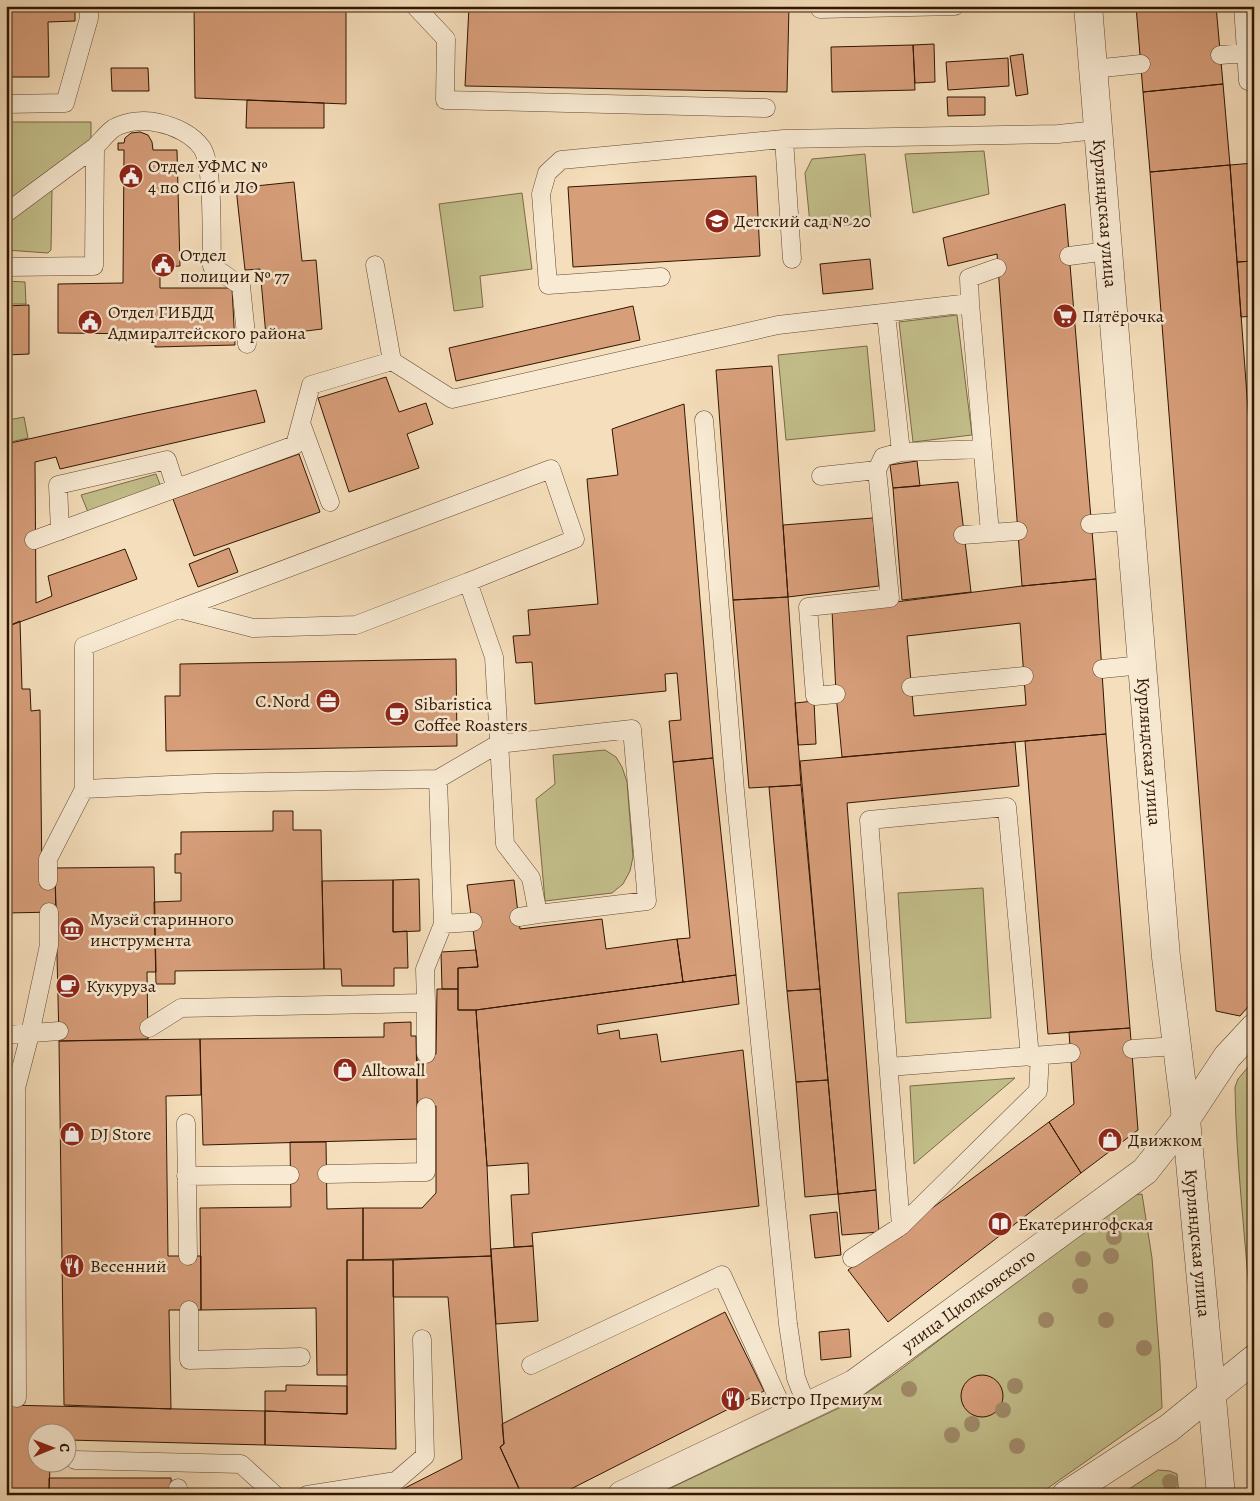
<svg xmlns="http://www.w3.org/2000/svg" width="1260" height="1501" font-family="Alegreya,serif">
	<rect width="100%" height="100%" fill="#f5debb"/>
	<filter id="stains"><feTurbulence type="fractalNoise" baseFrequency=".004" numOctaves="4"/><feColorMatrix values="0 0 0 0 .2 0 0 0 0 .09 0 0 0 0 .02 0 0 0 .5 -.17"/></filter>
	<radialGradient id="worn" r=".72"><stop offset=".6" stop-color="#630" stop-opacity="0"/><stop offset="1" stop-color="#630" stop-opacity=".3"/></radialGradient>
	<path fill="#c3bf8b" stroke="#7a6a46" d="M6,122H91V139L6,202Z
		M984,151L989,194L913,213L905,154Z
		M865,154L871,220L848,225L810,224L805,173L812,159Z
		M48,189L52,191L51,250L48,253L6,250V222Z
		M522,193L532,269L480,276L483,307L454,311L439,204Z
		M6,281L25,282L26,304H6Z
		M957,315L972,435L913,442L899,322Z
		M867,346L875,431L786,440L778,355Z
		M24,417L28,438L6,443V418H8V420Z
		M156,474L161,487L88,512L81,495Z
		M605,750L616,757L622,767L627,782L633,857L630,871L623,884L612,893L545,901L536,799L555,784L553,755Z
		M983,888L991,1018L906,1023L898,893Z
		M1254,1060V1325L1251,1319C1246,1242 1236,1164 1235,1087L1238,1079Z
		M1015,1078L914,1164L910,1086Z
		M1142,1194L1152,1258L1160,1363L1162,1408L1038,1495H656L858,1399L896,1373L1117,1205L1134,1195Z
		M1158,1470L1170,1471L1177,1474L1179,1495H1120Z"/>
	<path fill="#d79e7a" stroke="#311600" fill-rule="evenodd" d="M6,6H75V21L48,22L49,77H6Z
		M194,6H346V104L195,98Z
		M469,6H789L787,92L465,86Z
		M1136,6H1216L1223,84L1143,92Z
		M934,44L935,82L915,83L913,45Z
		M913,45L915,90L832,92L831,47Z
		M1023,54L1028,94L1016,96L1010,56Z
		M1008,58L1009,86L948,90L946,62Z
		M111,68H148L149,91H112Z
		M1223,84L1230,165L1150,172L1143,92Z
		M947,97H985V115L948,116Z
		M247,100L324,103V128H246Z
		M140,132L148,135L152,142L153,150H177L180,266L160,267V288H232L235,345L155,347L154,334L58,333V284L123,283L124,150H118V143H124L125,138L131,133Z
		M1254,163V261L1237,262L1230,165Z
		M1230,165L1254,491V1000L1240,1016L1216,1011L1150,172Z
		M756,176L760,256L573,267L568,187Z
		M294,182L302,261L316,260L322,329L266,336L260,269L245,270L236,188Z
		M1065,204L1096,579L1022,586L997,254L948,266L943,238Z
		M870,259L873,289L823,294L820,264Z
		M1254,261V316L1241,317L1237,262Z
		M29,305V354L6,355V306Z
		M633,306L640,340L456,381L449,348Z
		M6,356L8,416H6Z
		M772,366L788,597L733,600L716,370Z
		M386,377L399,412L426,403L433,424L407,434L419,468L349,492L318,398Z
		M256,390L265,422L60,469L56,457L35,462L36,603L52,596L48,576L125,549L137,579L6,627V444L132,416Z
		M684,404L713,758L673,762L669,721L681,720L677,673L665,674L666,691L535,704L532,662L516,663L513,636L530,635L528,610L598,604L587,479L618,475L612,429Z
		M299,454L320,512L194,556L173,499Z
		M917,461L920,486L893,488L890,465Z
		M958,482L971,592L902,600L893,488Z
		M873,518L879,586L788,597L783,525Z
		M229,548L238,572L198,587L189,564Z
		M1096,579L1106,734L842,757L836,694L832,610L1022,586ZM1020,623L1026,705L914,716L907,636Z
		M788,597L801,785L749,788L733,600Z
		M20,621L22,689H30L31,711L40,710L42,881L55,880L56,912L6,913V627Z
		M456,659L457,746L166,751L165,696H180V664Z
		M814,701L816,744L798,745L795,703Z
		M1106,734L1130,1028L1048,1034L1025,741Z
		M1015,742L1019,786L847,803L876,1190L838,1194L800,761Z
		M713,758L736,975L683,982L677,939L690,938L673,762Z
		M801,785L820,989L787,991L769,787Z
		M273,811H293V830H321L324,969L175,971V984H156L154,902L181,901V873H175V854H181V832L273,831Z
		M154,867L156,972H147L148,1039L59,1041L55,868Z
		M419,879L420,931L393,932V880Z
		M393,880V932L407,931L408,968H394V986H342L341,969H324L322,881Z
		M514,880L520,929L602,919L606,949L677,939L683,982L476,1010H458V968L478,967L467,885Z
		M476,950L478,967L458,968V989H442L441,952Z
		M736,975L739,1004L597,1025L598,1034L619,1030L620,1039L657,1034L661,1062L743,1050L759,1206L532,1233L533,1246L514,1247L511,1195L529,1194L528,1163L487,1166L476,1010Z
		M437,989H458V1010H476L487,1166L491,1256L363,1260V1208H422L436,1193V1106L417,1107V1054H436Z
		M820,989L828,1080L796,1082L787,991Z
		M411,1022V1036H416L418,1139L203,1145L200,1039L384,1037V1023Z
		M1130,1028L1138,1130L1081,1173L1049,1122L1074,1104L1069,1032Z
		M200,1039L201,1095L166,1096L168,1256H201V1310H169L171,1409L64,1405L59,1041Z
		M828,1080L838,1194L805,1197L796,1082Z
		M1049,1122L1081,1173L888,1322L848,1270Z
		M290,1142H326L327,1209L363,1208V1260H347V1375H317L316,1308L201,1310L200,1208L291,1207Z
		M876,1190L879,1232L842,1235L838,1194Z
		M837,1212L841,1255L815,1258L810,1215Z
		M533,1246L538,1321L496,1324L491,1249Z
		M491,1256L504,1444L500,1447L522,1495H401V1490L462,1459L448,1297H393V1260Z
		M347,1260H393L396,1449L265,1445V1411L347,1414Z
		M725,1312L764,1391L559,1495H522L500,1447L504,1444L502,1424Z
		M849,1329L851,1357L821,1360L819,1332Z
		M961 1396a21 21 0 1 1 42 0a21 21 0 1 1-42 0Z
		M286,1385L347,1386V1414L265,1411V1391H286Z
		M6,1405L265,1411V1445L68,1440V1434H38V1464H50L49,1495H6Z
		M49,1478H171L172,1495H49Z
		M250,1489L251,1495H185V1493Z"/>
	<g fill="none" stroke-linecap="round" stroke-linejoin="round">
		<defs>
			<path id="service" d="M415,6L446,39L445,100L766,108
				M1243,6L1248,81L1254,80
				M820,9L955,6
				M1220,55L1246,53
				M1093,69L1141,64
				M6,104L65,103L89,18V6
				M6,213L95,147
				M1069,256L1108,251
				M792,259L784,139L1058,134L1098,130
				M375,265L392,361
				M6,267L94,266L95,147C101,141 107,133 114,128C127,121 145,119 159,123C174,126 192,134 202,148C214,166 211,241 212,266L241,286L247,344
				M661,277L548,285L541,194L547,173L561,160L784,139
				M970,303L990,533L1018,531
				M886,314L901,452L982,449
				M704,420L735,791L788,1324L796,1378L807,1406
				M301,423L330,502
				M821,476L877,470L883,457L901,452
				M1090,524L1129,521
				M60,531L58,485L167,460L176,488
				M963,535L990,533
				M34,540L295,445L311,385L392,361L452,399L778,325L970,303L969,278L997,268
				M179,609L551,469L575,539L468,582
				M1102,669L1142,665
				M911,687L1024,676
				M836,694L815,696L808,607L890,598L877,470
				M48,881V859L84,789L214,783L438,779L498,744L632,729L647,901L538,914L531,878L505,844L494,657L468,582L356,625L253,628L179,609L84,646V789
				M519,917L538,914
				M443,924L473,922
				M426,1003V1054
				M149,1028L181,1008L426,1003L425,969L443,924L438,779
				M6,1035L59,1031
				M1132,1049L1176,1046
				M889,1067L1071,1053
				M186,1123L188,1256
				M327,1174L426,1172V1107
				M186,1176L290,1175
				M901,1226L869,820L1007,807L1030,1057
				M852,1258L901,1226L1038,1091L1040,1056
				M189,1310V1360L301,1357
				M531,1365L722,1275L786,1416
				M17,1398L16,1088L30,1034L49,945V912
				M75,1460L241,1464L275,1495
				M178,1488V1495
				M307,1495L396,1481L425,1456L422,1339"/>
			<g id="minor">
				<path id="s1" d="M1088,6L1166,957L1186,1119L1221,1495"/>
			</g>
			<g id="tertiary">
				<path id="s2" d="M622,1495L854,1384L1145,1171L1186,1119L1227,1057L1254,1028"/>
				<path d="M1066,1495L1169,1428L1254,1359"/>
			</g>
		</defs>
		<use href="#service" stroke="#62482f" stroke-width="19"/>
		<use href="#minor" stroke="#62482f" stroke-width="29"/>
		<use href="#tertiary" stroke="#62482f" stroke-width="29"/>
		<use href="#service" stroke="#f8ead3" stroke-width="18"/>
		<use href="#minor" stroke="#f8ead3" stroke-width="28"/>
		<use href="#tertiary" stroke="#f8ead3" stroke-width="28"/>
	</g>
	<g fill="#a18c6b">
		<circle cx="1114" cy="1237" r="8"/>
		<circle cx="1111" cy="1256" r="8"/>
		<circle cx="1083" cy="1259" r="8"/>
		<circle cx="1080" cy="1286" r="8"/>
		<circle cx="1046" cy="1320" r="8"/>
		<circle cx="1106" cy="1320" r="8"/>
		<circle cx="1144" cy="1348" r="8"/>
		<circle cx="1015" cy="1386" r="8"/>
		<circle cx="909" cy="1389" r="8"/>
		<circle cx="1003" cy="1410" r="8"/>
		<circle cx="972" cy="1424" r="8"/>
		<circle cx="952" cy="1435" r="8"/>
		<circle cx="1017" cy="1446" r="8"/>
		<circle cx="1170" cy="1482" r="8"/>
	</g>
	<defs>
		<symbol id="civic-disc" viewBox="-11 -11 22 22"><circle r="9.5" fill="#8f2418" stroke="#f8ead3"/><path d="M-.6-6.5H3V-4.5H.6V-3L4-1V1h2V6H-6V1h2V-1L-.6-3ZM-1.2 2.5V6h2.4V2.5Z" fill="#fff"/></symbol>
		<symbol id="school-disc" viewBox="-11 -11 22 22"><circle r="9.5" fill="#8f2418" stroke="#f8ead3"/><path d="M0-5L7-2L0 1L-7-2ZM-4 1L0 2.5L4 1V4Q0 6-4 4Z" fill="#fff"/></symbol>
		<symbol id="supermarket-disc" viewBox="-11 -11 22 22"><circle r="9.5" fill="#8f2418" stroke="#f8ead3"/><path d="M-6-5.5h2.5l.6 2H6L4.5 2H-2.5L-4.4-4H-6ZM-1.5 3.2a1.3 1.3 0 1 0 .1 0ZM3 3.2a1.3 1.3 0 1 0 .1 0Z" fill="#fff"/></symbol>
		<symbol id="office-disc" viewBox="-11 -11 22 22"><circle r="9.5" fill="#8f2418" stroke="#f8ead3"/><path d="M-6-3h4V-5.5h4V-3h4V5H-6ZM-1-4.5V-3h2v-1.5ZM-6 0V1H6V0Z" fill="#fff"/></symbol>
		<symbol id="cafe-disc" viewBox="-11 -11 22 22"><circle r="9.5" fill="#8f2418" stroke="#f8ead3"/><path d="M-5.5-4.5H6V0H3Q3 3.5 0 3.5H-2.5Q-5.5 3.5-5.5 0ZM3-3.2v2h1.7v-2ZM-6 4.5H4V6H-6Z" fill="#fff"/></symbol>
		<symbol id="museum-disc" viewBox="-11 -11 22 22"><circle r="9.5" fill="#8f2418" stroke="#f8ead3"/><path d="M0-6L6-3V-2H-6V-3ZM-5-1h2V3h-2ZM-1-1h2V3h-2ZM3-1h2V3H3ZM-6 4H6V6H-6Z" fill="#fff"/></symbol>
		<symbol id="shop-disc" viewBox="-11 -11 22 22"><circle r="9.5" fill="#8f2418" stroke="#f8ead3"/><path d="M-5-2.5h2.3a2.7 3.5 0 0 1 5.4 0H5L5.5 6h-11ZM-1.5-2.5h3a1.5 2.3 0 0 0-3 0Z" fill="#fff"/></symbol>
		<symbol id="library-disc" viewBox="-11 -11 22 22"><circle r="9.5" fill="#8f2418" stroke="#f8ead3"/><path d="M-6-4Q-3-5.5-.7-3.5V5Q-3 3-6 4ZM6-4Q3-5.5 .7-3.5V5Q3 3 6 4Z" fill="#fff"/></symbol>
		<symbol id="restaurant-disc" viewBox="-11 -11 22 22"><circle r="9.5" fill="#8f2418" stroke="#f8ead3"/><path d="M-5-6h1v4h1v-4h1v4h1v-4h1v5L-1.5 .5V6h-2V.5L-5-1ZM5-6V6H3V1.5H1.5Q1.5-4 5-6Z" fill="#fff"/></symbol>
	</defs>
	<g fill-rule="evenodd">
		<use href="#civic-disc" x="117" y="162" width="28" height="28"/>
		<use href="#school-disc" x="703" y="207" width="28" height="28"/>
		<use href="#civic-disc" x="149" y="251" width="28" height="28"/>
		<use href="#supermarket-disc" x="1051" y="302" width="28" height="28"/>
		<use href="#civic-disc" x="76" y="308" width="28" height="28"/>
		<use href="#office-disc" x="314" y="687" width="28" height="28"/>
		<use href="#cafe-disc" x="383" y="700" width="28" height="28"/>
		<use href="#museum-disc" x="58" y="915" width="28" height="28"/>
		<use href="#cafe-disc" x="54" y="972" width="28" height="28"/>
		<use href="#shop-disc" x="331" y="1056" width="28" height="28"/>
		<use href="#shop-disc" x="58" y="1120" width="28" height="28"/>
		<use href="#shop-disc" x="1096" y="1126" width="28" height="28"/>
		<use href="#library-disc" x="986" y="1210" width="28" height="28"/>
		<use href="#restaurant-disc" x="58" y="1252" width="28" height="28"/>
		<use href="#restaurant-disc" x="719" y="1385" width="28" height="28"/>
	</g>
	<g text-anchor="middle" stroke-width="5" stroke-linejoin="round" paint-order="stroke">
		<g font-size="18" fill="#311600" stroke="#f8ead3" text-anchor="start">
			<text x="148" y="172">Отдел УФМС №<tspan x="148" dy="21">4 по СПб и ЛО</tspan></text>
			<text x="734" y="227">Детский сад № 20</text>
			<text x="180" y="261">Отдел<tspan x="180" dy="21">полиции № 77</tspan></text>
			<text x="108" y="318">Отдел ГИБДД<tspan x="108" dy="21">Адмиралтейского района</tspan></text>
			<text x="1082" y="322">Пятёрочка</text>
			<text x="310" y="707" text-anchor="end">C.Nord</text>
			<text x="414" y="710">Sibaristica<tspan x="414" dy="21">Coffee Roasters</tspan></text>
			<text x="90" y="925">Музей старинного<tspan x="90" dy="21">инструмента</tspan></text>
			<text x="86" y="992">Кукуруза</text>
			<text x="362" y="1076">Alltowall</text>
			<text x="90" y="1140">DJ Store</text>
			<text x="1128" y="1146">Движком</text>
			<text x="1018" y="1230">Екатерингофская</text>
			<text x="90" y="1272">Весенний</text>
			<text x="750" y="1405">Бистро Премиум</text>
		</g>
		<g font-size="18" fill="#311600" stroke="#f8ead3">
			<text dy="6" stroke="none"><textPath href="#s1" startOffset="208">Курляндская улица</textPath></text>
			<text dy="6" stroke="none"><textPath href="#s1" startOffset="748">Курляндская улица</textPath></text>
			<text dy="6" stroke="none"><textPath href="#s1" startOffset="1242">Курляндская улица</textPath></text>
			<text dy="6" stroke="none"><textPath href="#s2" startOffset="399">улица Циолковского</textPath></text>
		</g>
	</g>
	<rect width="1260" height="1501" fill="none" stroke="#f5debb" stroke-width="25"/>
	<rect x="8" y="8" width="1245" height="1486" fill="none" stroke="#311600" stroke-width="2.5"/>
	<rect x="12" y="12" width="1235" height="1476" fill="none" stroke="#311600"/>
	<g transform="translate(52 1448) rotate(89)"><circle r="24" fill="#f8ead3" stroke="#a8957f"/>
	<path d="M0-4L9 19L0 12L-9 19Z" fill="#8f2418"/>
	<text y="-8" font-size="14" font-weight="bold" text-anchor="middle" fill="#311600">С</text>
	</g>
	<rect width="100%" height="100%" filter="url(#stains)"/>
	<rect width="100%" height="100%" fill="url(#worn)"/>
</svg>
